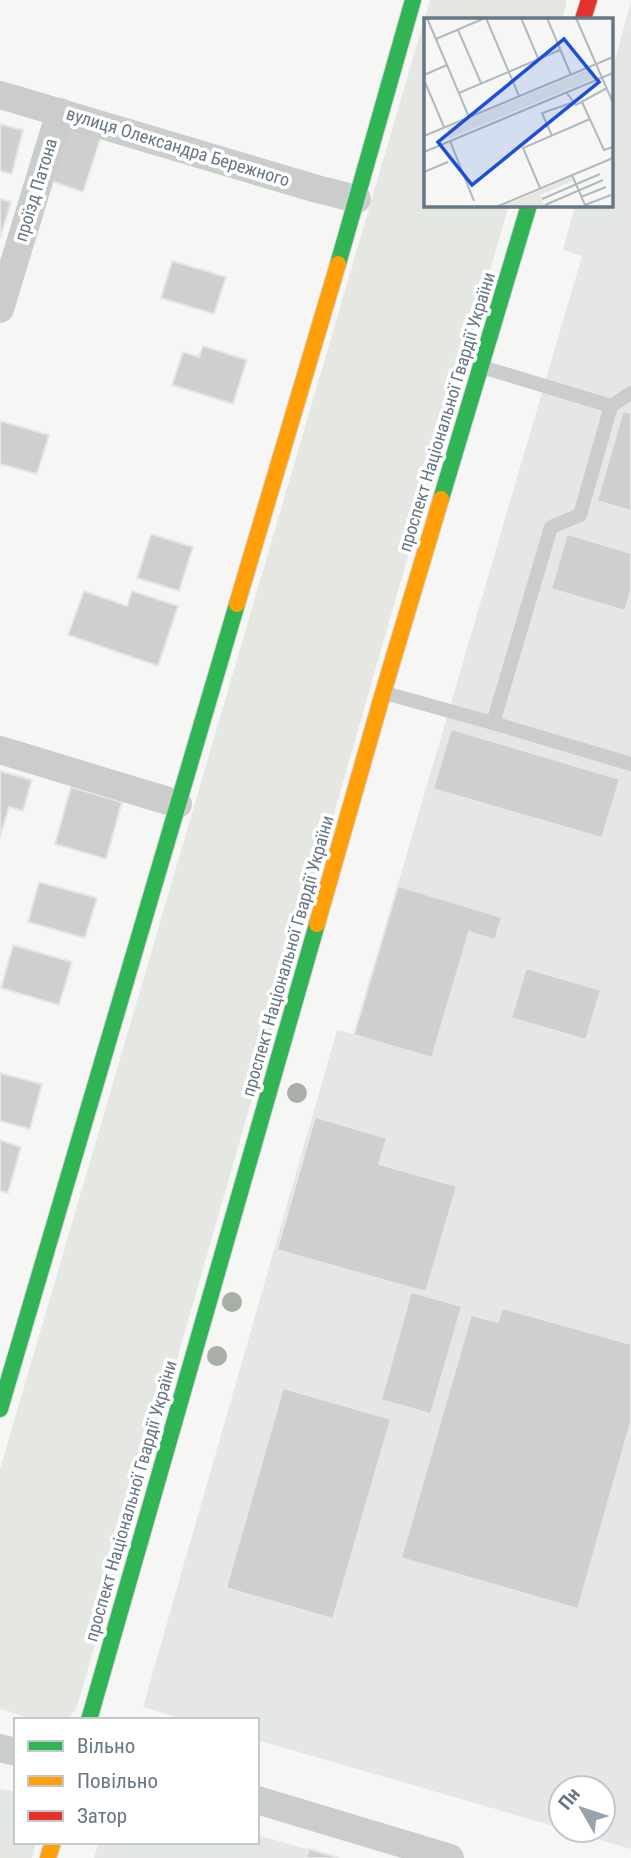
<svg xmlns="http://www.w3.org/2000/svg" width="631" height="1858" font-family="'Roboto Condensed',sans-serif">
	<rect width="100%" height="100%" fill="#f6f6f5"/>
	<path fill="#e5e6e6" d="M631,1V1849L566,1830H603V1788H561V1828L257,1740V1720H186L143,1707L337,1030L354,1034L582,256L563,250L575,205H612V71Z
		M257,1835L339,1858H94L99,1842H257Z"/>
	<path fill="#e5e8e2" d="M430,0H566V5L562,19H426V205H509L77,1707L68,1720H37L0,1709V1469Z
		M0,1789L16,1792V1842H36L32,1858H0Z"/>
	<path fill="#cdcfd0" stroke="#e6e6e5" stroke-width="2" d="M0,124L23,130L12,174L0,171Z
		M69,126L101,137L83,192L51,181Z
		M0,199L11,202L0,238Z
		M172,261L226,277L214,314L161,298Z
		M203,346L247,360L233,404L172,385L183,352L199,357Z
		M623,411L631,413V511L597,501Z
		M0,421L49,435L37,474L0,464Z
		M151,534L193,547L179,591L137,578Z
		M567,534L631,553V590L625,611L551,589Z
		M84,591L127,606L132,591L178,606L158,666L68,635Z
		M451,729L620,779L602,838L433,789Z
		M0,771L32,780L23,811L9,807L0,838Z
		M71,787L122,802L106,859L55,844Z
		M39,882L97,898L85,938L28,922Z
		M398,886L502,917L495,940L469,932L432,1058L354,1035Z
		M13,945L72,962L59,1005L1,988Z
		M526,968L601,990L586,1040L511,1018Z
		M0,1073L42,1084L30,1129L0,1121Z
		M315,1117L387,1138L379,1164L457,1186L426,1292L277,1250Z
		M0,1140L21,1147L8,1193L0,1191Z
		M411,1292L462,1306L431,1414L381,1400Z
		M502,1308L631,1344V1422L578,1609L401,1558L471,1315L498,1322Z
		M283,1388L391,1419L333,1619L226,1588Z
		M309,1849L339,1858H306Z"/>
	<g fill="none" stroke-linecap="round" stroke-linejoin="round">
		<defs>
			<path id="fast" d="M338,264L413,0
				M441,499L529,205
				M0,1409L237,604
				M89,1720L317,924"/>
			<path id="slow" d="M237,604L338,264
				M317,924L383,693L441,499
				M48,1858L53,1842"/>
			<path id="jam" d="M583,19L589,0"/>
		</defs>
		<use href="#fast" stroke="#d3d4d5" stroke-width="18"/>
		<use href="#slow" stroke="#d3d4d5" stroke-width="18"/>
		<use href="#jam" stroke="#d3d4d5" stroke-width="18"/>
		<path stroke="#cbcccc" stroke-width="14" d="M482,367L611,406L631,393
			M611,406L580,515L551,527L493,723L631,764
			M385,693L493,723"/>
		<path stroke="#cbcccc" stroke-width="28" d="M0,95L317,189L357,199
			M0,309L60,112
			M0,750L178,804
			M0,1748L16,1752
			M257,1800L450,1858"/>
		<use href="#fast" stroke="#30b455" stroke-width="16"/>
		<use href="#slow" stroke="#ff9f0a" stroke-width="16"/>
		<use href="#jam" stroke="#e5322d" stroke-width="16"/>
	</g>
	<g fill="#a7b0a4">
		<circle cx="297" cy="1093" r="10"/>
		<circle cx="232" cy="1302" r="10"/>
		<circle cx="217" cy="1356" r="10"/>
	</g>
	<g text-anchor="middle" stroke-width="7" stroke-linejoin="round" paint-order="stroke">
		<g font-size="18" fill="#667885" stroke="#fff">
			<text transform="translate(178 147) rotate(17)" y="6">вулиця Олександра Бережного</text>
			<text transform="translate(36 190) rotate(-73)" y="6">проїзд Патона</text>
			<text transform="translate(447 412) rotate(-73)" y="6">проспект Національної Гвардії України</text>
			<text transform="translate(288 956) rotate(-74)" y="6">проспект Національної Гвардії України</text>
			<text transform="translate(131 1501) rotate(-74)" y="6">проспект Національної Гвардії України</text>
		</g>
	</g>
	<g transform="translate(424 18)">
		<rect width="189" height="189" fill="#f6f6f5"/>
		<path d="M169,50L171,60L26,120L23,110ZM147,159L149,163L116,177L121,189H76Z" fill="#e5e8e2"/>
		<path fill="none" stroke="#afb9be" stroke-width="2" d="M3,0L45,99M62,0L95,78M97,0L114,40M123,0L147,57M152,0L189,85M34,12L57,65M12,21L61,0M0,57L23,47M0,62L20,109M142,74L152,87L183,70M35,75L136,32M158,84L180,132L189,129M0,118L189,39M128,118L118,95L147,85M26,123L50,183M0,134L189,55M0,154L24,144M148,157L161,187L187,177M116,170L99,130L166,101M157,179L182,169M118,181L176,156M121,187L179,162M72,189L189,140"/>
		<path fill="#1d4ed8" fill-opacity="0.15" stroke="#1d4ed8" stroke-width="3.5" d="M140,21L175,64L48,167L14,124Z"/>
		<rect width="189" height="189" fill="none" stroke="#667885" stroke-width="3.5"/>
	</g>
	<rect x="14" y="1718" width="245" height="126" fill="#ffffff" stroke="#c2c9ce" stroke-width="2"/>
	<rect x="28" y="1741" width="35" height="10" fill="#30b455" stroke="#c2c9ce" stroke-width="2"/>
	<text x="77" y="1753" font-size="21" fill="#667885">Вільно</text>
	<rect x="28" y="1776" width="35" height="10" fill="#ff9f0a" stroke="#c2c9ce" stroke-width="2"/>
	<text x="77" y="1788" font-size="21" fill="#667885">Повільно</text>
	<rect x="28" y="1811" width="35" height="10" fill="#e5322d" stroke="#c2c9ce" stroke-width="2"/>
	<text x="77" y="1823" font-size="21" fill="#667885">Затор</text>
	<g transform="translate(582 1809) rotate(309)"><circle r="33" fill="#ffffff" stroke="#c2c9ce" stroke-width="2"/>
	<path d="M0-5L12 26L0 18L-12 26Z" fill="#98a4ac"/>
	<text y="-10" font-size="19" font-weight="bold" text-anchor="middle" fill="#667885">Пн</text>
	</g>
</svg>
